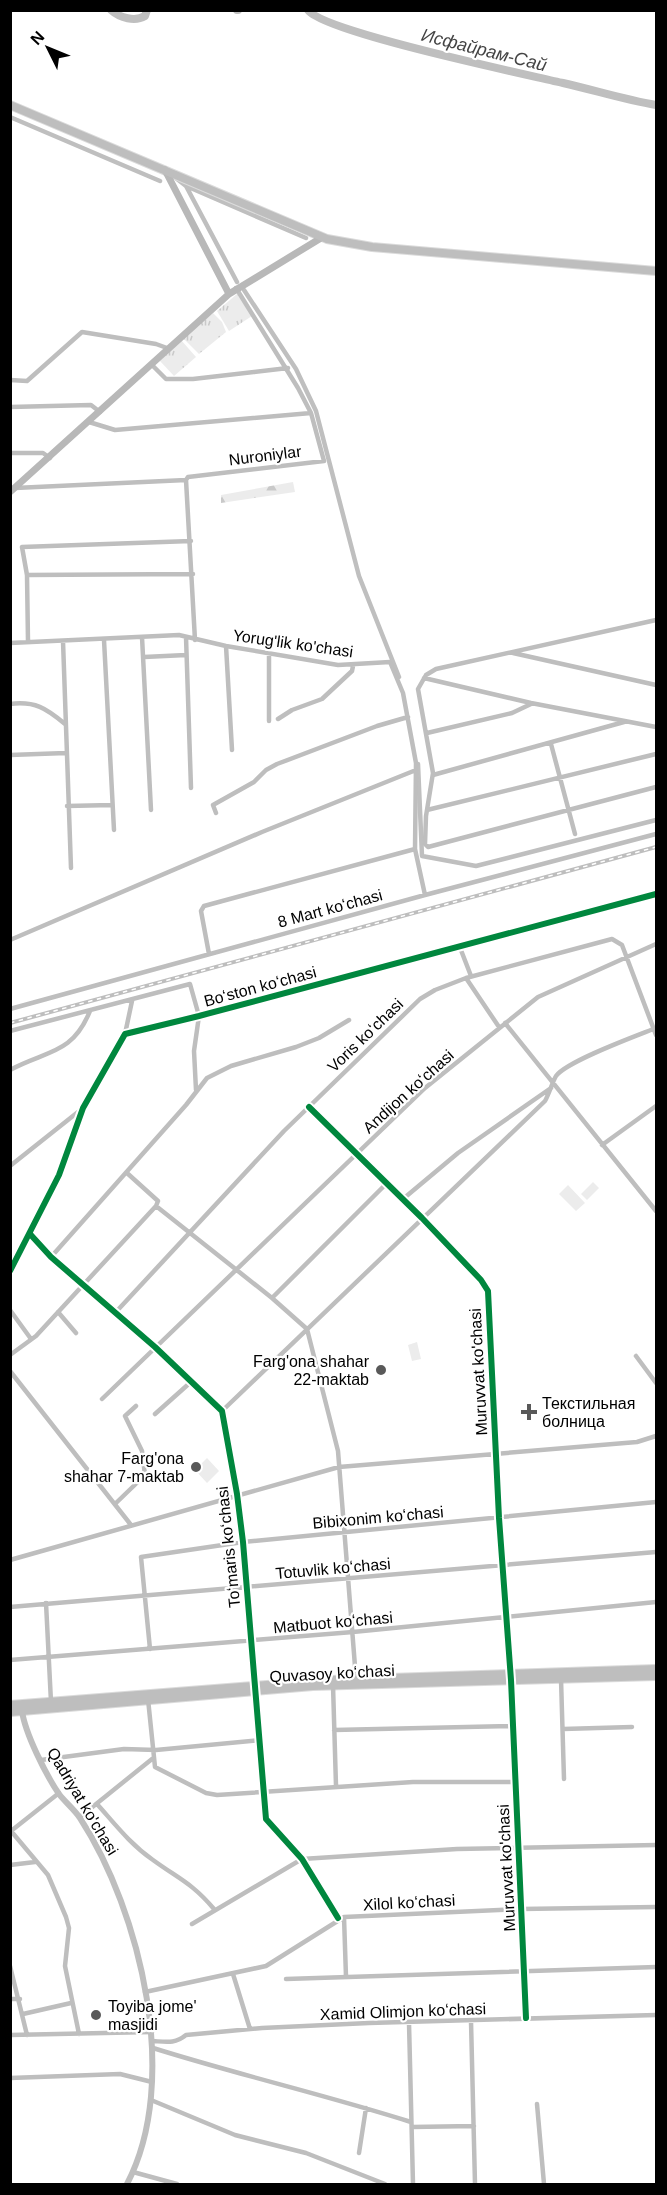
<svg xmlns="http://www.w3.org/2000/svg" width="667" height="2195" font-family="Arial,sans-serif">
	<defs>
		<pattern id="grass-tufts" width="24" height="20" patternUnits="userSpaceOnUse" patternTransform="scale(1.5)"><rect width="24" height="20" fill="#ececec"/><path d="M3 7l-1-3M5 7V3M7 7l1-3M15 17l-1-3M17 17v-4M19 17l1-3" fill="none" stroke="#c9c9c9"/></pattern>
		<pattern id="forest-firs" width="22" height="20" patternUnits="userSpaceOnUse" patternTransform="scale(1.5)"><rect width="22" height="20" fill="#ececec"/><path d="M5 1l3.5 6h-7zM16 11l3.5 6h-7z" fill="#c9c9c9"/></pattern>
	</defs>
	<rect width="100%" height="100%" fill="#fff"/>
	<path fill="url(#grass-tufts)" d="M237,294L252,316L229,331L217,311Z
		M213,313L222,322L226,332L199,354L183,338Z
		M181,340L196,357L174,376L160,361Z"/>
	<path fill="url(#forest-firs)" d="M293,482L295,492L221,503V495Z"/>
	<path fill="#ececec" d="M593,1182L599,1188L587,1200L581,1194Z
		M568,1185L585,1203L576,1211L559,1194Z
		M417,1342L421,1359L412,1361L408,1345Z
		M207,1458L219,1471L207,1483L195,1470Z"/>
	<g fill="none" stroke-linecap="round" stroke-linejoin="round">
		<path stroke="#bfbfbf" stroke-width="4.5" d="M10,117L160,181
			M177,179L186,186L306,238
			M186,186L237,282
			M244,290L296,369L316,411L359,576L399,677
			M418,764L422,856L476,866L656,820"/>
		<path stroke="#bfbfbf" stroke-width="8" d="M111,10C120,18 135,22 145,16L147,10
			M237,10H238
			M308,10C323,32 525,74 563,83C594,90 625,100 656,105"/>
		<defs>
			<path id="primary" d="M10,105L327,239L372,247L656,271
				M10,1705L330,1680L656,1669
				M10,1712L313,1686L656,1676"/>
		</defs>
		<use href="#primary" stroke="#dbdbdb" stroke-width="10"/>
		<path stroke="#bebebe" stroke-width="4.5" d="M151,364L166,379H193L288,368
			M10,380L27,381L82,332L156,344L167,348
			M10,407L91,405L100,412
			M89,422L115,430L311,413
			M10,453H43L50,458
			M186,480L195,640
			M15,488L186,480L188,477L324,461L311,413L298,388L236,288
			M27,575L193,574
			M656,620L436,669L426,675L418,689L433,773L426,816L425,844L428,847L656,787
			M142,637L151,810
			M186,637L191,788
			M104,640L114,830
			M63,641L71,868
			M28,642L27,575L22,547L191,541
			M10,643L179,635L226,646L338,665L390,662L403,693L416,763L415,849L425,895
			M226,646L232,750
			M513,653L656,685
			M144,657L186,655
			M424,678L531,703L656,727
			M10,704C35,701 46,708 65,724
			M278,719L292,710L322,699L352,671L353,666
			M269,721V654
			M427,733L512,713L531,704
			M551,744L575,834
			M10,755L66,753
			M433,775L624,722
			M67,806L112,805
			M427,810L656,754
			M216,813L213,805L254,782L266,770L277,764L377,726L408,717
			M10,940L262,832L416,770
			M459,945L471,976
			M209,954L201,911L204,906L415,849
			M466,978L499,1027
			M10,1009L425,895L656,834
			M505,1023L656,1211
			M10,1031L190,984L199,1016L194,1051L196,1090
			M125,1034L132,1001
			M10,1070C47,1050 72,1055 90,1011
			M309,1107L422,1218L481,1280L488,1291L499,1518L511,1680L526,2018
			M602,1145L656,1106
			M10,1166L83,1108
			M127,1173L158,1201L156,1206
			M403,1199L458,1153L551,1088
			M30,1234L51,1257L155,1347L222,1411L237,1494L243,1542L266,1819L302,1859L338,1918
			M51,1257L186,1105L207,1078L231,1066L296,1047L319,1038L349,1020
			M10,1271L59,1175L83,1108L125,1034L199,1016L656,894
			M272,1298L386,1184
			M10,1310L31,1339
			M58,1312L76,1333
			M115,1313L284,1131L420,999L435,990L466,978L612,939L622,945L656,1035
			M10,1355L36,1336L156,1206L272,1298L307,1329L338,1451L356,1679
			M636,1356L656,1383
			M10,1371L131,1525
			M102,1399L425,1088L538,997L656,944
			M222,1411L545,1101C549,1094 552,1083 556,1076C567,1061 636,1036 656,1028
			M155,1414L192,1381
			M116,1503L145,1475L142,1451L125,1416L136,1406
			M10,1560L339,1467L637,1442L656,1436
			M46,1603L51,1702
			M10,1607L656,1552
			M150,1649L141,1557L243,1542L656,1502
			M10,1660L353,1632L656,1602
			M561,1679L564,1779
			M333,1685L336,1786
			M148,1699L155,1767L206,1793L217,1795L413,1782H515
			M563,1729L632,1727
			M334,1730L513,1726
			M41,1760L124,1749L156,1750L261,1740
			M59,1793L11,1831L48,1875L66,1917L69,1928L65,1966L79,2034
			M97,1804C115,1824 130,1844 153,1860C179,1879 192,1883 214,1909
			M80,1817L152,1759
			M10,1865L35,1862
			M344,1917L346,1977
			M192,1924L302,1859L457,1849L656,1845
			M10,1966L27,2035
			M233,1974L250,2029
			M286,1979L656,1967
			M145,1992L266,1966L344,1917L521,1909L656,1907
			M10,1999H20
			M23,2014L71,2003
			M471,2021L475,2184
			M409,2023L413,2184
			M10,2035L152,2032
			M153,2041C167,2042 175,2044 186,2035L262,2028L369,2023L656,2015
			M153,2048C239,2075 326,2095 411,2122
			M10,2078L120,2074L152,2082
			M151,2100L235,2135L306,2153L385,2184
			M537,2104L544,2184
			M412,2127L474,2126
			M359,2153L366,2108
			M133,2172L177,2184"/>
		<path stroke="#bebebe" stroke-width="6" d="M22,1711C25,1733 46,1775 59,1794C65,1802 74,1809 80,1818C141,1912 181,2081 127,2184"/>
		<path stroke="#b8b8b8" stroke-width="7" d="M165,170L229,294
			M10,492L229,294L321,238"/>
		<use href="#primary" stroke="#bebebe" stroke-width="8"/>
		<defs>
			<path id="rail" d="M10,1023L656,847"/>
		</defs>
		<use href="#rail" stroke="#bebebe" stroke-width="4"/>
		<use href="#rail" stroke="#fff" stroke-width="1.5" stroke-dasharray="4.5" stroke-linecap="butt"/>
		<defs>
			<path id="cycleway" d="M309,1107L422,1218L481,1280L488,1291L499,1518L511,1680L526,2018
				M30,1234L51,1257L155,1347L222,1411L237,1494L243,1542L266,1819L302,1859L338,1918
				M10,1271L59,1175L83,1108L125,1034L199,1016L656,894"/>
		</defs>
		<use href="#cycleway" stroke="#fff" stroke-width="10"/>
		<use href="#cycleway" stroke="#00873e" stroke-width="6"/>
	</g>
	<g fill="#595959" stroke="#fff" stroke-width="2">
		<circle cx="381" cy="1370" r="6"/>
		<path d="M526 1403h6v6h6v6h-6v6h-6v-6h-6v-6h6z"/>
		<circle cx="196" cy="1467" r="6"/>
		<circle cx="96" cy="2015" r="6"/>
	</g>
	<g text-anchor="middle" stroke-width="4.5" stroke-linejoin="round" paint-order="stroke">
		<g font-size="16" fill="#000" stroke="#fff">
			<text transform="translate(265 455) rotate(-7)" y="6">Nuroniylar</text>
			<text transform="translate(293 643) rotate(8)" y="6">Yorug'lik ko'chasi</text>
			<text transform="translate(330 908) rotate(-15)" y="6">8 Mart koʻchasi</text>
			<text transform="translate(260 986) rotate(-15)" y="6">Boʻston koʻchasi</text>
			<text transform="translate(365 1035) rotate(-44)" y="6">Voris koʻchasi</text>
			<text transform="translate(408 1091) rotate(-42)" y="6">Andijon koʻchasi</text>
			<text transform="translate(478 1372) rotate(-93)" y="6">Muruvvat ko'chasi</text>
			<text transform="translate(378 1517) rotate(-5)" y="6">Bibixonim koʻchasi</text>
			<text transform="translate(228 1547) rotate(-96)" y="6">Toʻmaris koʻchasi</text>
			<text transform="translate(333 1568) rotate(-5)" y="6">Totuvlik koʻchasi</text>
			<text transform="translate(333 1622) rotate(-5)" y="6">Matbuot koʻchasi</text>
			<text transform="translate(332 1673) rotate(-3)" y="6">Quvasoy koʻchasi</text>
			<text transform="translate(83 1801) rotate(59)" y="6">Qadriyat ko'chasi</text>
			<text transform="translate(506 1868) rotate(-93)" y="6">Muruvvat ko'chasi</text>
			<text transform="translate(409 1902) rotate(-3)" y="6">Xilol koʻchasi</text>
			<text transform="translate(403 2011) rotate(-2)" y="6">Xamid Olimjon koʻchasi</text>
		</g>
		<g font-size="16" fill="#000" stroke="#fff" text-anchor="end">
			<text x="369" y="1367">Farg'ona shahar<tspan x="369" dy="18">22-maktab</tspan></text>
			<text x="542" y="1409" text-anchor="start">Текстильная<tspan x="542" dy="18">болница</tspan></text>
			<text x="184" y="1464">Farg'ona<tspan x="184" dy="18">shahar 7-maktab</tspan></text>
			<text x="108" y="2012" text-anchor="start">Toyiba jome'<tspan x="108" dy="18">masjidi</tspan></text>
		</g>
		<g font-size="18" font-style="italic" fill="#444" stroke="#fff">
			<text transform="translate(484 50) rotate(14)" y="6">Исфайрам-Сай</text>
		</g>
	</g>
	<rect width="667" height="2195" fill="none" stroke="#000000" stroke-width="24"/>
	<g transform="translate(48 48) rotate(313)" stroke="#ffffff" stroke-width="4.5" paint-order="stroke">
	<path d="M0-4.5L10 22L0 15L-10 22Z" fill="#000000"/>
	<text y="-9" font-size="16" font-weight="bold" text-anchor="middle" fill="#000000">N</text>
	</g>
</svg>
